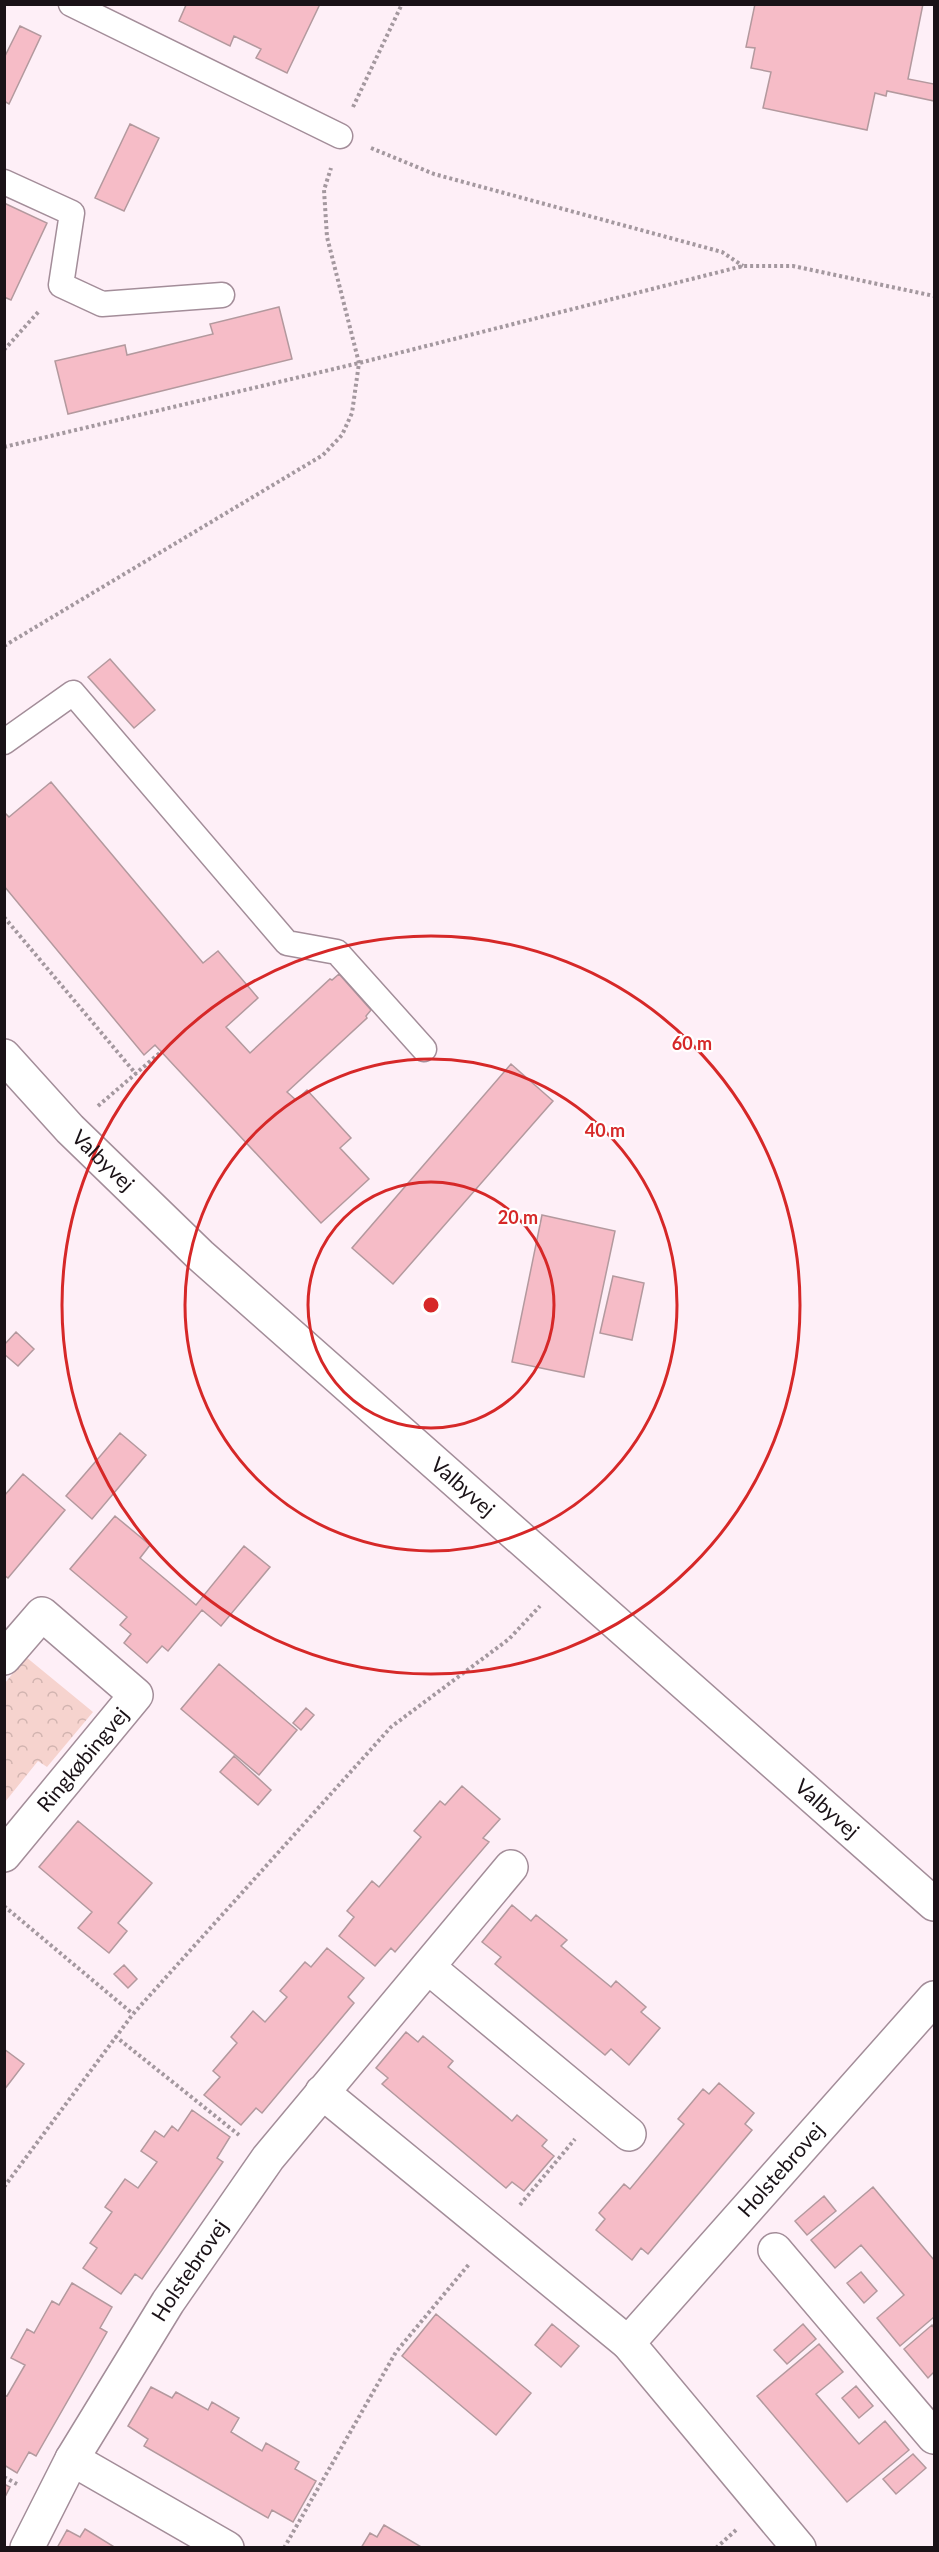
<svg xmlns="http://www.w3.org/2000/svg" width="939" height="2552" font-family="Lato,sans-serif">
	<defs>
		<pattern id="forest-crowns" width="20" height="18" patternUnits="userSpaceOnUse" patternTransform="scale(1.5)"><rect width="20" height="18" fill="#f6d3ce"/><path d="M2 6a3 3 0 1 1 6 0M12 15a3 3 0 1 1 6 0" fill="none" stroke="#d2b4b0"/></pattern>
	</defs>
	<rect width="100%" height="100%" fill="#feeff7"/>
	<path fill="url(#forest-crowns)" d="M26,1657L93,1712L47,1767L38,1761L5,1802V1683Z"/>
	<path fill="#f6bcc7" stroke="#b3999e" stroke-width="1.5" d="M184,4H320L287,73L256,58L261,49L234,36L230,46L179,21L186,5Z
		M755,4H923L908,79L934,84V101L887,91L886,96L875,93L867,130L763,108L771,72L751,68L755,48L746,47Z
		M20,26L41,36L9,104L4,101V58Z
		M130,124L159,138L124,211L95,198Z
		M4,203L47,223L11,300L4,297Z
		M279,307L292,359L68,414L55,361L125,345L127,355L213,334L210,324Z
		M110,659L155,710L134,728L88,677Z
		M51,782L203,963L218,951L258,998L226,1027L250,1053L330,979L332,980L339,974L371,1010L366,1016L367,1018L287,1092L296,1100L307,1090L351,1138L340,1148L369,1179L321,1223L155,1045L144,1055L4,886V812L9,817Z
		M511,1064L553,1101L393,1284L352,1248Z
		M542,1215L615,1231L584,1377L512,1362Z
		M613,1276L644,1283L632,1340L600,1333Z
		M16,1332L34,1349L18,1366L4,1354V1345Z
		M120,1433L146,1455L92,1519L66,1496Z
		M23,1474L65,1510L8,1578L4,1575V1496Z
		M115,1516L150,1545L140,1558L196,1605L244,1546L270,1567L221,1626L202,1610L168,1651L162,1646L147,1663L124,1643L131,1634L120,1625L127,1617L70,1569Z
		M219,1664L297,1730L259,1775L181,1709Z
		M306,1708L314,1715L301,1730L293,1723Z
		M234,1756L271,1790L258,1805L220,1772Z
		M462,1786L500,1819L483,1838L489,1842L395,1952L391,1948L375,1966L339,1936L354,1917L347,1911L372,1881L379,1887L421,1837L414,1831L440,1801L445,1805Z
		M78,1821L152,1883L118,1923L127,1931L109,1953L78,1928L92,1912L39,1867Z
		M512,1905L531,1921L536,1915L567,1940L561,1946L611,1987L616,1981L646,2007L641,2012L660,2028L629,2065L611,2049L605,2055L495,1964L501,1957L482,1942Z
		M327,1948L364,1978L348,1997L354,2003L262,2113L256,2108L241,2125L204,2095L220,2077L213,2071L237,2043L231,2037L253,2011L265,2022L287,1997L280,1991L305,1962L311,1967Z
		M124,1965L137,1979L128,1988L114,1974Z
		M406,2032L418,2042L423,2036L453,2061L448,2067L512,2121L517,2115L547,2140L542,2146L554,2156L524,2191L512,2182L506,2188L382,2084L388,2078L376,2068Z
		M4,2049L24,2064L4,2090Z
		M719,2083L754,2113L745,2124L752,2130L648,2254L641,2248L632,2260L596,2230L605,2219L599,2213L624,2184L630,2189L684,2124L678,2119L703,2089L709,2094Z
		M192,2110L230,2137L217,2158L223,2162L142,2279L135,2274L121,2294L83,2268L97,2248L90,2243L112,2212L105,2207L125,2179L138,2188L157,2162L141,2151L155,2131L164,2137L172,2126L178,2131Z
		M873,2187L934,2260V2317L900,2346L877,2318L904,2295L861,2245L835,2268L811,2240Z
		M824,2196L836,2211L807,2235L795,2221Z
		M861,2272L877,2291L864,2303L847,2283Z
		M72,2283L112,2307L100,2328L107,2332L36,2456L29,2452L17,2473L4,2465V2395L7,2396L25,2365L11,2358L27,2329L34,2333L52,2301L59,2305Z
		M436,2314L531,2393L496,2435L402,2356Z
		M552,2324L579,2346L561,2367L535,2345Z
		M803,2324L816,2339L787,2364L774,2350Z
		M932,2325L934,2328V2372L928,2378L904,2349Z
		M819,2344L843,2372L816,2394L859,2444L885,2421L909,2450L847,2502L757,2396Z
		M856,2386L873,2406L859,2418L842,2398Z
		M151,2387L172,2398L176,2392L208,2410L212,2402L239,2418L231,2432L262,2451L266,2443L299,2462L295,2469L316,2481L293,2522L272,2510L268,2518L144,2446L148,2439L128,2426Z
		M913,2454L926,2468L896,2494L883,2479Z
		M4,2484L10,2487L4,2499Z
		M384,2525L423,2548H361L370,2533L377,2537Z
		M85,2529L116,2548H57L67,2530L80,2537Z"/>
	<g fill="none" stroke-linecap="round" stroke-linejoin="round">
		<defs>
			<path id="lane" d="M71,4L340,136
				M4,182L72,213L61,285L102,304L222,295
				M4,742L73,693L287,943L337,952L424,1049"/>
			<g id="street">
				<path d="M4,1658L42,1614L136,1695L4,1855"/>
				<path d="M428,1967L629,2134"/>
				<path d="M322,2092L628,2343"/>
				<path d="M775,2250L934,2437"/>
				<path d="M72,2459L227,2548"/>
				<path id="s1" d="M27,2548L72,2459L168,2302L268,2158L511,1867"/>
				<path id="s2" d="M799,2548L628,2343L934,1998"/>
			</g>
			<g id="secondary">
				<path id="s3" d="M4,1056L70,1129L200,1255L934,1904"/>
			</g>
		</defs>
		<use href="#lane" stroke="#a38d99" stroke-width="27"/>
		<use href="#street" stroke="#a38d99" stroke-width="36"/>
		<use href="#secondary" stroke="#a38d99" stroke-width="36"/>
		<path stroke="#a4989f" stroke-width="4" stroke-dasharray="3 3" stroke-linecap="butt" d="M353,107L402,4
			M371,148L434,174L722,252L743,266
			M4,350L40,310
			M4,447L359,363L743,266H793L934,296
			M4,646L323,455L342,435L352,413L359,363L327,237L324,190L331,168
			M4,917L136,1074
			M98,1106L162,1051
			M4,1906L133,2014
			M115,2036L239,2135
			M4,2187L133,2014L391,1727L509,1639L540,1606
			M520,2205L575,2139
			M4,2477L17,2484
			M284,2548L396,2352L470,2263
			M716,2548L736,2530"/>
		<use href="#lane" stroke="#fff" stroke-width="24"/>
		<use href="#street" stroke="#fff" stroke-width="33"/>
		<use href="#secondary" stroke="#fff" stroke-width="33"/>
	</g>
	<g fill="none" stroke="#d62828" stroke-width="3">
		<circle cx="431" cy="1305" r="123"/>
		<circle cx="431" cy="1305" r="246"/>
		<circle cx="431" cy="1305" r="369"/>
	</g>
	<g text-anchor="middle" stroke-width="4.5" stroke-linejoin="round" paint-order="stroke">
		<g font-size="21" fill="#1a1217" stroke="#fff">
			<text dy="7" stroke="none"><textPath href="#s3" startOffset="144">Valbyvej</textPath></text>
			<text dy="7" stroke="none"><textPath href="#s3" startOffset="630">Valbyvej</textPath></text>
			<text transform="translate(83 1760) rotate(-50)" y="7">Ringkøbingvej</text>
			<text dy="7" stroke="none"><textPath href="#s3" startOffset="1116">Valbyvej</textPath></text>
			<text dy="7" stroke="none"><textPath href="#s2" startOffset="498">Holstebrovej</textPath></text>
			<text dy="7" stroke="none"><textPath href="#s1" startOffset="322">Holstebrovej</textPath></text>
		</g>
	</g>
	<circle cx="431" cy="1305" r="9" fill="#d62828" stroke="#fff" stroke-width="3"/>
	<g font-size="18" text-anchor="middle" font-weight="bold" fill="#d62828" stroke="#fff" stroke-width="4.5" stroke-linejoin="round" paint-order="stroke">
		<text x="692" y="1050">60 m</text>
		<text x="605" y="1137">40 m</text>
		<text x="518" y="1224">20 m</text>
	</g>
	<rect width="939" height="2552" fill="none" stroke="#1a1217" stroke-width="12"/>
</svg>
